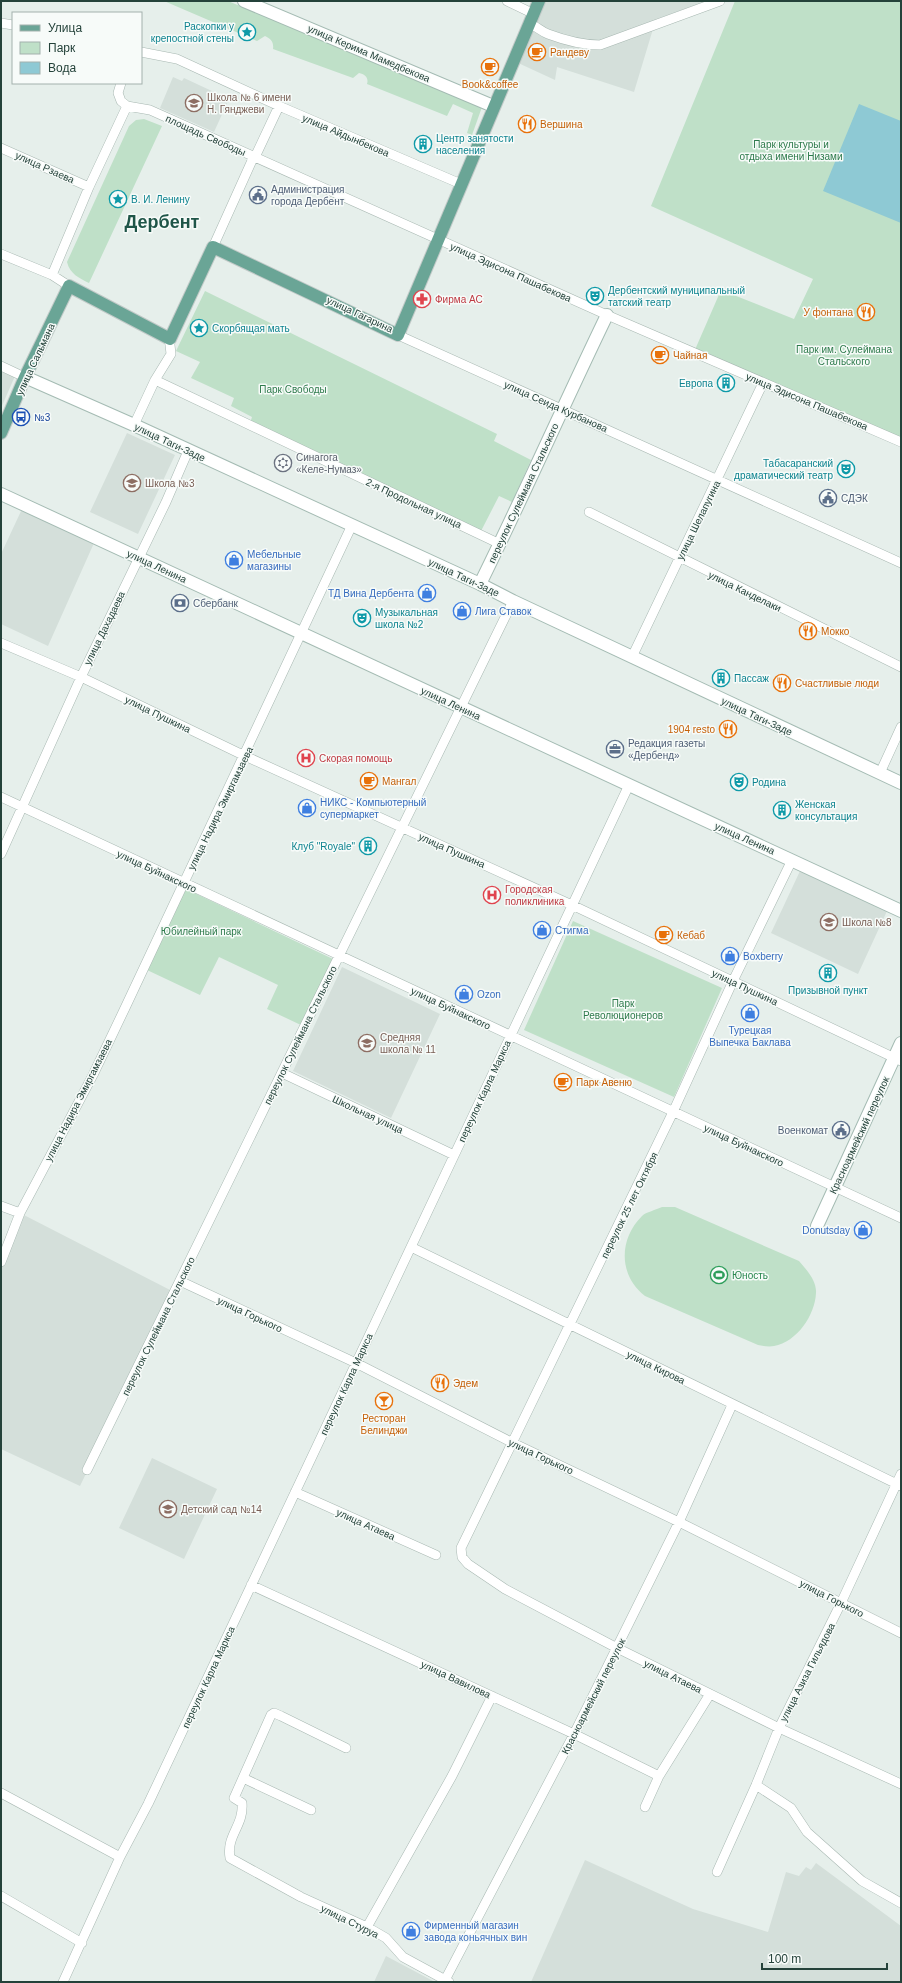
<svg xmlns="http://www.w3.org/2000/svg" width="902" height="1983" font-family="Arial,sans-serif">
	<rect width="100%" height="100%" fill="#e6efeb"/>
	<path fill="#d4dfda" d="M542,1H707L656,19L634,92L557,67L555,80L516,62Z
		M173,77L182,81L184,78L229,99L214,132L160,108Z
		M1,369L15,376L1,408Z
		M127,433L175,455L138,534L90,512Z
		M22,509L94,543L48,646L1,624V554Z
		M800,871L887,911L858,974L771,933Z
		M342,967L440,1014L391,1118L293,1071Z
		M20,1213L174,1292L80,1486L1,1449V1255Z
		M152,1458L217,1489L184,1559L119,1528Z
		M585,1860L693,1909L768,1932L786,1872L799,1876L806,1867L811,1870L816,1863L901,1926V1982H531Z
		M386,1956L435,1982H374Z"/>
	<path fill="#bfe0c8" d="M164,1H228L482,107L472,135L467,133L473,113L453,104L447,116L367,84C369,78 365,74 359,73L353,78L273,49C274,42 271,39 265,36L257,41Z
		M735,1H901V442L694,352L721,290L794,319L813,279L651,206Z
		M144,119L162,126L89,283C79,278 70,274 67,262L129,126L136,120Z
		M205,291L497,434L494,441L531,460L512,502L499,496L480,533L250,423L252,417L231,406L234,398L191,378L200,362L176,351Z
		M186,889L335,960L303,1026L267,1009L278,985L219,957L200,995L147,970Z
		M573,921L722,988L674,1097L524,1030Z
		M662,1207H675L799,1261C806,1269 817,1281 816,1293C815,1315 797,1342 774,1346C769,1347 763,1346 758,1345L645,1296C619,1276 618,1240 642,1216C646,1212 656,1210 662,1207Z"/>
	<path fill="#8ec9d4" d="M859,104L901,121V223L823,191Z"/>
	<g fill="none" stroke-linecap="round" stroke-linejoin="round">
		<defs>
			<path id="street" d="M507,1L534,14
				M1,23L13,25
				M528,24C536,25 540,31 548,34C564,40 583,45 600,45L720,1
				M141,52L177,59L279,106L461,184
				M121,83L118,93L121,101L127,106
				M127,106L150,110L607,315L901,442
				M1,148L89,187
				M255,157L279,106
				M213,247L254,156
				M1,254L52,275L69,286
				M52,275L89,187L127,106
				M398,335L901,563
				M1,366L18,374
				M155,380L500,544
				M134,425L155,380L171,354L169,336
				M589,512L901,667
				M1,643L81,677L245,756L572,905L901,1061
				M632,657L763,383
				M880,773L901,727
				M1,797L901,1218
				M1,854L81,677L166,502L188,451
				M792,860L733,981L673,1112L461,1548L462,1557L468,1564L505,1589L617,1648L779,1728L901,1784
				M282,1073L454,1155
				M1,1206L20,1213
				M411,1247L901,1486
				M1,1262L20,1213L93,1075L125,1008L352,525
				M180,1281L356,1363L513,1443L679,1522L901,1633
				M87,1470L513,601
				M295,1492L436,1555
				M251,1585L574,1734L659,1776
				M346,1748L281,1716L274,1713L271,1715L234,1798L242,1803C244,1826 226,1835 230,1858L301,1897L367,1927L386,1938L403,1957L449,1982
				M243,1778L311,1810
				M756,1785L791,1808L807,1832L862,1881L901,1903
				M1,1793L120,1857
				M645,1807L659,1776L710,1694
				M717,1872L756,1785L779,1728L841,1603L901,1474
				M1,1896L82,1943
				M367,1927L452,1776L492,1696
				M63,1982L120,1857L148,1804L629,785
				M444,1982L574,1734L679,1522L732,1405"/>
			<path id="secondary" d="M244,1L493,106
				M25,377L134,425L480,584L513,601L901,783
				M1,494L901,911
				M480,584C524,495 564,404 607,315
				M817,1226L901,1043"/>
			<path id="primary" d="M69,286L170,339L213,247L398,335L539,1
				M1,433L25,377L69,286"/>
		</defs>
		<use href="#street" stroke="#a8b8b2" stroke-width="10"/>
		<use href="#secondary" stroke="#a4bbb3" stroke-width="14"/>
		<use href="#primary" stroke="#c2cac8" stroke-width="14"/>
		<use href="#street" stroke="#fff" stroke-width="9"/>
		<use href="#secondary" stroke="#fff" stroke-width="12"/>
		<use href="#primary" stroke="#6aa596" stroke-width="12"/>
	</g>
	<defs>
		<symbol id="sight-ring" viewBox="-11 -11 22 22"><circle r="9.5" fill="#f7fbf9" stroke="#0f9aa8" stroke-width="1.5"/><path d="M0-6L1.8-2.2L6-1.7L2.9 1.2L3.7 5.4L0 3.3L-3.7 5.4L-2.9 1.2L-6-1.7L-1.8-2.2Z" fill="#0f9aa8"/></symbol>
		<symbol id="cafe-ring" viewBox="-11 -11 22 22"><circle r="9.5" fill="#f7fbf9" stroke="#e8710a" stroke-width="1.5"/><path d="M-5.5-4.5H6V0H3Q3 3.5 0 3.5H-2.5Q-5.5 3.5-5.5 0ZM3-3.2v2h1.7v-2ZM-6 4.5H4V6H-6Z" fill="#e8710a"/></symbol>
		<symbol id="school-ring" viewBox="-11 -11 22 22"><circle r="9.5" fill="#f7fbf9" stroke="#8d6e63" stroke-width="1.5"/><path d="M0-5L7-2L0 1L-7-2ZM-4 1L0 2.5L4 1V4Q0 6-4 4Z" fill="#8d6e63"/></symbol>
		<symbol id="restaurant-ring" viewBox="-11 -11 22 22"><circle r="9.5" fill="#f7fbf9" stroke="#e8710a" stroke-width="1.5"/><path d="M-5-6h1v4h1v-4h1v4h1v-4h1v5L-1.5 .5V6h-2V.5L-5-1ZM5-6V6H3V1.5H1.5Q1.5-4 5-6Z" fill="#e8710a"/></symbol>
		<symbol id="building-ring" viewBox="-11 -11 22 22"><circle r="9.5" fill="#f7fbf9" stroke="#0f9aa8" stroke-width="1.5"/><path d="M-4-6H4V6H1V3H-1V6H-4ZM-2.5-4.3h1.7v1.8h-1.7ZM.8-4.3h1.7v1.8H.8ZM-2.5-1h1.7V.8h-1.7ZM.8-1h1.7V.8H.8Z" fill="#0f9aa8"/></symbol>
		<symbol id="civic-ring" viewBox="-11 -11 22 22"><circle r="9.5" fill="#f7fbf9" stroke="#5c6f8a" stroke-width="1.5"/><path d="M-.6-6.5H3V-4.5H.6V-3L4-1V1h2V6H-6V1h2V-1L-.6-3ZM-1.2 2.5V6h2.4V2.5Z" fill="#5c6f8a"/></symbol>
		<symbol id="theatre-ring" viewBox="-11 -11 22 22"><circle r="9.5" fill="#f7fbf9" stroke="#0f9aa8" stroke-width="1.5"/><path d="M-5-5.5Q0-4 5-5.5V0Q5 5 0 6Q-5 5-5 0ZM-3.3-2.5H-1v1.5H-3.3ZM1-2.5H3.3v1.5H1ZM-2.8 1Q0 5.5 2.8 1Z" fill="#0f9aa8"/></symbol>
		<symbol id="pharmacy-ring" viewBox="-11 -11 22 22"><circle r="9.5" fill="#f7fbf9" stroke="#e0444e" stroke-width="1.5"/><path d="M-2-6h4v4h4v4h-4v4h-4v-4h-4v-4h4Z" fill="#e0444e"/></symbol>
		<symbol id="bus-ring" viewBox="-11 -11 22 22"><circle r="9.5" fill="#f7fbf9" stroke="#1a4fb4" stroke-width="1.5"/><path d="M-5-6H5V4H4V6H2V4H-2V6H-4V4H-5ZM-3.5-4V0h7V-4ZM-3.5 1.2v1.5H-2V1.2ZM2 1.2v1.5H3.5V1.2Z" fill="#1a4fb4"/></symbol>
		<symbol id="synagogue-ring" viewBox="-11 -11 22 22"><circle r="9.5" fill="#f7fbf9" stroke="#6b7280" stroke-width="1.5"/><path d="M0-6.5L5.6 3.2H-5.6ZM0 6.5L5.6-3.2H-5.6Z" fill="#6b7280"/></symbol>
		<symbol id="shop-ring" viewBox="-11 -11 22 22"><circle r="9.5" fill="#f7fbf9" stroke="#3f7fe0" stroke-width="1.5"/><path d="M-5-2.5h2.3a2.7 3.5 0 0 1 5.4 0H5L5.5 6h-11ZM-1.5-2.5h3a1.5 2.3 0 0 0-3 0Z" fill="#3f7fe0"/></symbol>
		<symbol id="bank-ring" viewBox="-11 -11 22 22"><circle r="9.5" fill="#f7fbf9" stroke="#5c6f8a" stroke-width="1.5"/><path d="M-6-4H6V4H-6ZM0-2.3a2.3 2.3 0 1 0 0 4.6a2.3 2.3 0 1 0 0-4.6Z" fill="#5c6f8a"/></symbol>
		<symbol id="office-ring" viewBox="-11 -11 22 22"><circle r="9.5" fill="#f7fbf9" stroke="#5c6f8a" stroke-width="1.5"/><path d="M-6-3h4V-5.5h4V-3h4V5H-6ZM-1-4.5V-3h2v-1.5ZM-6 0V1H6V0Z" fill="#5c6f8a"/></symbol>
		<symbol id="hospital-ring" viewBox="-11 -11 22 22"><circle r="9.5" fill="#f7fbf9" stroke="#e0444e" stroke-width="1.5"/><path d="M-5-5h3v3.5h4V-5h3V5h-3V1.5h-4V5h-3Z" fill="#e0444e"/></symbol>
		<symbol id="stadium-ring" viewBox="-11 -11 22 22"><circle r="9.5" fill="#f7fbf9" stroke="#2e9e5b" stroke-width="1.5"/><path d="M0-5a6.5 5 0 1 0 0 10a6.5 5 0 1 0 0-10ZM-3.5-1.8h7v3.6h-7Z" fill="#2e9e5b"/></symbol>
		<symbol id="bar-ring" viewBox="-11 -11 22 22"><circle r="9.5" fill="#f7fbf9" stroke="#e8710a" stroke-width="1.5"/><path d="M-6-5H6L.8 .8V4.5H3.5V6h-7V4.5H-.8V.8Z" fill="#e8710a"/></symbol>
	</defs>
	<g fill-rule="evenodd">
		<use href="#sight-ring" x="237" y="22" width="20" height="20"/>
		<use href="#cafe-ring" x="527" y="42" width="20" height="20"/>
		<use href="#cafe-ring" x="480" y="57" width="20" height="20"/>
		<use href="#school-ring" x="184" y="93" width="20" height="20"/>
		<use href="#restaurant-ring" x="517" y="114" width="20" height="20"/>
		<use href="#building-ring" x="413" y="134" width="20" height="20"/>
		<use href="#civic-ring" x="248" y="185" width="20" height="20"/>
		<use href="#sight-ring" x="108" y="189" width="20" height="20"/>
		<use href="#theatre-ring" x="585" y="286" width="20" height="20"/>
		<use href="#pharmacy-ring" x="412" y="289" width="20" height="20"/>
		<use href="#restaurant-ring" x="856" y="302" width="20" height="20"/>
		<use href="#sight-ring" x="189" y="318" width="20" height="20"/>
		<use href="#cafe-ring" x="650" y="345" width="20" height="20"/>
		<use href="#building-ring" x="716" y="373" width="20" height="20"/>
		<use href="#bus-ring" x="11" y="407" width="20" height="20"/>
		<use href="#synagogue-ring" x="273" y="453" width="20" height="20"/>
		<use href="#theatre-ring" x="836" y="459" width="20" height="20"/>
		<use href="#school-ring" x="122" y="473" width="20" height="20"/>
		<use href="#civic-ring" x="818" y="488" width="20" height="20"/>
		<use href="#shop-ring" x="224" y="550" width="20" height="20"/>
		<use href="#shop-ring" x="417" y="583" width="20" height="20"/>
		<use href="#bank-ring" x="170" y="593" width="20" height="20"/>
		<use href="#shop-ring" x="452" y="601" width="20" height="20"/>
		<use href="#theatre-ring" x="352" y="608" width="20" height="20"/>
		<use href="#restaurant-ring" x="798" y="621" width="20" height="20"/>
		<use href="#building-ring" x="711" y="668" width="20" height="20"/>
		<use href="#restaurant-ring" x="772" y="673" width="20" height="20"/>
		<use href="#restaurant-ring" x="718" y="719" width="20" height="20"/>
		<use href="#office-ring" x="605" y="739" width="20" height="20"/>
		<use href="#hospital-ring" x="296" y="748" width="20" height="20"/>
		<use href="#cafe-ring" x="359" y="771" width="20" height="20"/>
		<use href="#theatre-ring" x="729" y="772" width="20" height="20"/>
		<use href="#shop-ring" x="297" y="798" width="20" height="20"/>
		<use href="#building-ring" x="772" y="800" width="20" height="20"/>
		<use href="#building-ring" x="358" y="836" width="20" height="20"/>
		<use href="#hospital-ring" x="482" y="885" width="20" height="20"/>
		<use href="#school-ring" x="819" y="912" width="20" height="20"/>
		<use href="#shop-ring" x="532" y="920" width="20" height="20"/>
		<use href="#cafe-ring" x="654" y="925" width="20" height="20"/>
		<use href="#shop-ring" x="720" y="946" width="20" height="20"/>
		<use href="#building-ring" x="818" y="963" width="20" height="20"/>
		<use href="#shop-ring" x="454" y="984" width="20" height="20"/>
		<use href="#shop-ring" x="740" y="1003" width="20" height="20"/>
		<use href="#school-ring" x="357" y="1033" width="20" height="20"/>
		<use href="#cafe-ring" x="553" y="1072" width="20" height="20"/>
		<use href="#civic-ring" x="831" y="1120" width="20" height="20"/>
		<use href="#shop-ring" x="853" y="1220" width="20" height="20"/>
		<use href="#stadium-ring" x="709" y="1265" width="20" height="20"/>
		<use href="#restaurant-ring" x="430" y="1373" width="20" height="20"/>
		<use href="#bar-ring" x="374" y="1391" width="20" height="20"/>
		<use href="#school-ring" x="158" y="1499" width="20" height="20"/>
		<use href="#shop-ring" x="401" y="1921" width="20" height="20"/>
	</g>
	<g text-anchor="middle" stroke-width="3" stroke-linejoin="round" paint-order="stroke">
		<g font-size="10" fill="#0d838f" stroke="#f7fbf9" text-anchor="start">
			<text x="234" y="30" text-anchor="end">Раскопки у<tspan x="234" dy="12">крепостной стены</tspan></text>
			<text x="436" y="142">Центр занятости<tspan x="436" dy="12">населения</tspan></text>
			<text x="131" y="203">В. И. Ленину</text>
			<text x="608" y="294">Дербентский муниципальный<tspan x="608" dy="12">татский театр</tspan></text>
			<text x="212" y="332">Скорбящая мать</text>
			<text x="713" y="387" text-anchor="end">Европа</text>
			<text x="833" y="467" text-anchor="end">Табасаранский<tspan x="833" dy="12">драматический театр</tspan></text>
			<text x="375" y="616">Музыкальная<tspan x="375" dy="12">школа №2</tspan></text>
			<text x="734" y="682">Пассаж</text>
			<text x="752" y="786">Родина</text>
			<text x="795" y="808">Женская<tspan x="795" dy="12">консультация</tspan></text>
			<text x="355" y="850" text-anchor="end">Клуб "Royale"</text>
			<text x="828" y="994" text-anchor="middle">Призывной пункт</text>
		</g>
		<g font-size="10" fill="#c56008" stroke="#f7fbf9" text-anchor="start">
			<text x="550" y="56">Рандеву</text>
			<text x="490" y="88" text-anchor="middle">Book&amp;coffee</text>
			<text x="540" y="128">Вершина</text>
			<text x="853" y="316" text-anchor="end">У фонтана</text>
			<text x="673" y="359">Чайная</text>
			<text x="821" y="635">Мокко</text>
			<text x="795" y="687">Счастливые люди</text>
			<text x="715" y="733" text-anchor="end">1904 resto</text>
			<text x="382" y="785">Мангал</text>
			<text x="677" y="939">Кебаб</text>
			<text x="576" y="1086">Парк Авеню</text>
			<text x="453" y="1387">Эдем</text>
			<text x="384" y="1422" text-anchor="middle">Ресторан<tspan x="384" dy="12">Белинджи</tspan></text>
		</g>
		<g font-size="10" fill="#24423a" stroke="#f7fbf9">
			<text transform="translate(369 53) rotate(23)" y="4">улица Керима Мамедбекова</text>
			<text transform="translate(206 135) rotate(24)" y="4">площадь Свободы</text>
			<text transform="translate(346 135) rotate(23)" y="4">улица Айдынбекова</text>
			<text transform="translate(45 167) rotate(24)" y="4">улица Рзаева</text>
			<text transform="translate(511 272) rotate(24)" y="4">улица Эдисона Пашабекова</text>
			<text transform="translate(360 314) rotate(25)" y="4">улица Гагарина</text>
			<text transform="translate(35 359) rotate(-65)" y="4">улица Сальмана</text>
			<text transform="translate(807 401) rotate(23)" y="4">улица Эдисона Пашабекова</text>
			<text transform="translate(556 406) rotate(24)" y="4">улица Сеида Курбанова</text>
			<text transform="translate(170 442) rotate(25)" y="4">улица Таги-Заде</text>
			<text transform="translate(523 493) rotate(-65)" y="4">переулок Сулеймана Стальского</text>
			<text transform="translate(414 503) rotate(25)" y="4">2-я Продольная улица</text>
			<text transform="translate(698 520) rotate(-64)" y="4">улица Шелапугина</text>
			<text transform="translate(157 566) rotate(25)" y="4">улица Ленина</text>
			<text transform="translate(464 577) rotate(25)" y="4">улица Таги-Заде</text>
			<text transform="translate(745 591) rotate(26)" y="4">улица Канделаки</text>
			<text transform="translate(104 628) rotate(-64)" y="4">улица Дахадаева</text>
			<text transform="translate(451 703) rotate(25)" y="4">улица Ленина</text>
			<text transform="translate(158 714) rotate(26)" y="4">улица Пушкина</text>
			<text transform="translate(757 716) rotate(25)" y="4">улица Таги-Заде</text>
			<text transform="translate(220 808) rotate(-64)" y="4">улица Надира Эмиргамзаева</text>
			<text transform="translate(745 838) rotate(24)" y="4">улица Ленина</text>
			<text transform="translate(452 850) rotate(24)" y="4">улица Пушкина</text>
			<text transform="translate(157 871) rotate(25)" y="4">улица Буйнакского</text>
			<text transform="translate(745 987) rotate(25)" y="4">улица Пушкина</text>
			<text transform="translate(451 1008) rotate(25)" y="4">улица Буйнакского</text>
			<text transform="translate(300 1035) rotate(-64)" y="4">переулок Сулеймана Стальского</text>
			<text transform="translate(484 1091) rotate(-65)" y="4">переулок Карла Маркса</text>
			<text transform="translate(78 1100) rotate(-63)" y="4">улица Надира Эмиргамзаева</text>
			<text transform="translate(368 1114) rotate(25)" y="4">Школьная улица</text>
			<text transform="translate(859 1135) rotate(-65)" y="4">Красноармейский переулок</text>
			<text transform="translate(744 1145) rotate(25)" y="4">улица Буйнакского</text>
			<text transform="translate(629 1205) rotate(-64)" y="4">переулок 25 лет Октября</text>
			<text transform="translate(250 1314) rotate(25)" y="4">улица Горького</text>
			<text transform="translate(158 1326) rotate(-64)" y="4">переулок Сулеймана Стальского</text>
			<text transform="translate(656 1367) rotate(26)" y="4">улица Кирова</text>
			<text transform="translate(346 1384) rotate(-65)" y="4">переулок Карла Маркса</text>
			<text transform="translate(541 1456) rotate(25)" y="4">улица Горького</text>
			<text transform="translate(366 1524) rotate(24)" y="4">улица Атаева</text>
			<text transform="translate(832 1598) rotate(27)" y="4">улица Горького</text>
			<text transform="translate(807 1672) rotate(-63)" y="4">улица Азиза Гильядова</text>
			<text transform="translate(673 1676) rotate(26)" y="4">улица Атаева</text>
			<text transform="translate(208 1677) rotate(-65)" y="4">переулок Карла Маркса</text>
			<text transform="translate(456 1679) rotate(25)" y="4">улица Вавилова</text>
			<text transform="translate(593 1696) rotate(-63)" y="4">Красноармейский переулок</text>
			<text transform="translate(350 1921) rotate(26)" y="4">улица Стуруа</text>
		</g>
		<g font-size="10" fill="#785e54" stroke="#f7fbf9" text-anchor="start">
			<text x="207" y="101">Школа № 6 имени<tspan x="207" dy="12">Н. Гянджеви</tspan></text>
			<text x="145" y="487">Школа №3</text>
			<text x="842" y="926">Школа №8</text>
			<text x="380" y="1041">Средняя<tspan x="380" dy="12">школа № 11</tspan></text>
			<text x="181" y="1513">Детский сад №14</text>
		</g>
		<g font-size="10" fill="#2d7a4b" stroke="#f7fbf9">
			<text x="791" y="148">Парк культуры и<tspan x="791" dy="12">отдыха имени Низами</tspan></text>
			<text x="844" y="353">Парк им. Сулеймана<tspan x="844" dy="12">Стальского</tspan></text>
			<text x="293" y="393">Парк Свободы</text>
			<text x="201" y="935">Юбилейный парк</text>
			<text x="623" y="1007">Парк<tspan x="623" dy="12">Революционеров</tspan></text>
		</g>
		<g font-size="10" fill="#4e5e75" stroke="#f7fbf9" text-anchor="start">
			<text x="271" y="193">Администрация<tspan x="271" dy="12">города Дербент</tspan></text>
			<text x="841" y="502">СДЭК</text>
			<text x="193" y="607">Сбербанк</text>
			<text x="628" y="747">Редакция газеты<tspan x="628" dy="12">«Дербенд»</tspan></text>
			<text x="828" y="1134" text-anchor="end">Военкомат</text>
		</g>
		<g font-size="10" fill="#be3a42" stroke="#f7fbf9" text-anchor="start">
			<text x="435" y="303">Фирма АС</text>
			<text x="319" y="762">Скорая помощь</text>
			<text x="505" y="893">Городская<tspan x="505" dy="12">поликлиника</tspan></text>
		</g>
		<g font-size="10" fill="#164399" stroke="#f7fbf9" text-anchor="start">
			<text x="34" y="421">№3</text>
		</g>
		<g font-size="10" fill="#5b616d" stroke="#f7fbf9" text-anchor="start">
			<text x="296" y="461">Синагога<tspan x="296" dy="12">«Келе-Нумаз»</tspan></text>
		</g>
		<g font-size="10" fill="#366cbe" stroke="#f7fbf9" text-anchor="start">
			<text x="247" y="558">Мебельные<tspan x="247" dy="12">магазины</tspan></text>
			<text x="414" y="597" text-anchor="end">ТД Вина Дербента</text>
			<text x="475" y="615">Лига Ставок</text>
			<text x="320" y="806">НИКС - Компьютерный<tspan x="320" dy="12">супермаркет</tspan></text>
			<text x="555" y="934">Стигма</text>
			<text x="743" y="960">Boxberry</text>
			<text x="477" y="998">Ozon</text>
			<text x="750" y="1034" text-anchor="middle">Турецкая<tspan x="750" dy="12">Выпечка Баклава</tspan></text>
			<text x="850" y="1234" text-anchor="end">Donutsday</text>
			<text x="424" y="1929">Фирменный магазин<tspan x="424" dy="12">завода коньячных вин</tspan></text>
		</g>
		<g font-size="10" fill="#27864d" stroke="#f7fbf9" text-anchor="start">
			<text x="732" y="1279">Юность</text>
		</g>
		<g font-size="18" font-weight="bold" fill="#1f5548" stroke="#f7fbf9">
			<text x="162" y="228">Дербент</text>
		</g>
	</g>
	<rect width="902" height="1983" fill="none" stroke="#24423a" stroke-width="4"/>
	<rect x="12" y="12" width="130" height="72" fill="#f7fbf9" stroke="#a3b1ad"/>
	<rect x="20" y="25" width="20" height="6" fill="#6aa596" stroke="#a3b1ad"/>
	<text x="48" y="32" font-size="12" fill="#24423a">Улица</text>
	<rect x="20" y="42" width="20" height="12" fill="#bfe0c8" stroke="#a3b1ad"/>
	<text x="48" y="52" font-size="12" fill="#24423a">Парк</text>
	<rect x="20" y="62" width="20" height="12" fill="#8ec9d4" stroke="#a3b1ad"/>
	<text x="48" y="72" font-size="12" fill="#24423a">Вода</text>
	<path d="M762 1963v6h125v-6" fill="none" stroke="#24423a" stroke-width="2"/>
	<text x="768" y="1963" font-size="12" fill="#24423a" stroke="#f7fbf9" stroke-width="3" paint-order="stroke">100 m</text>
</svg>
